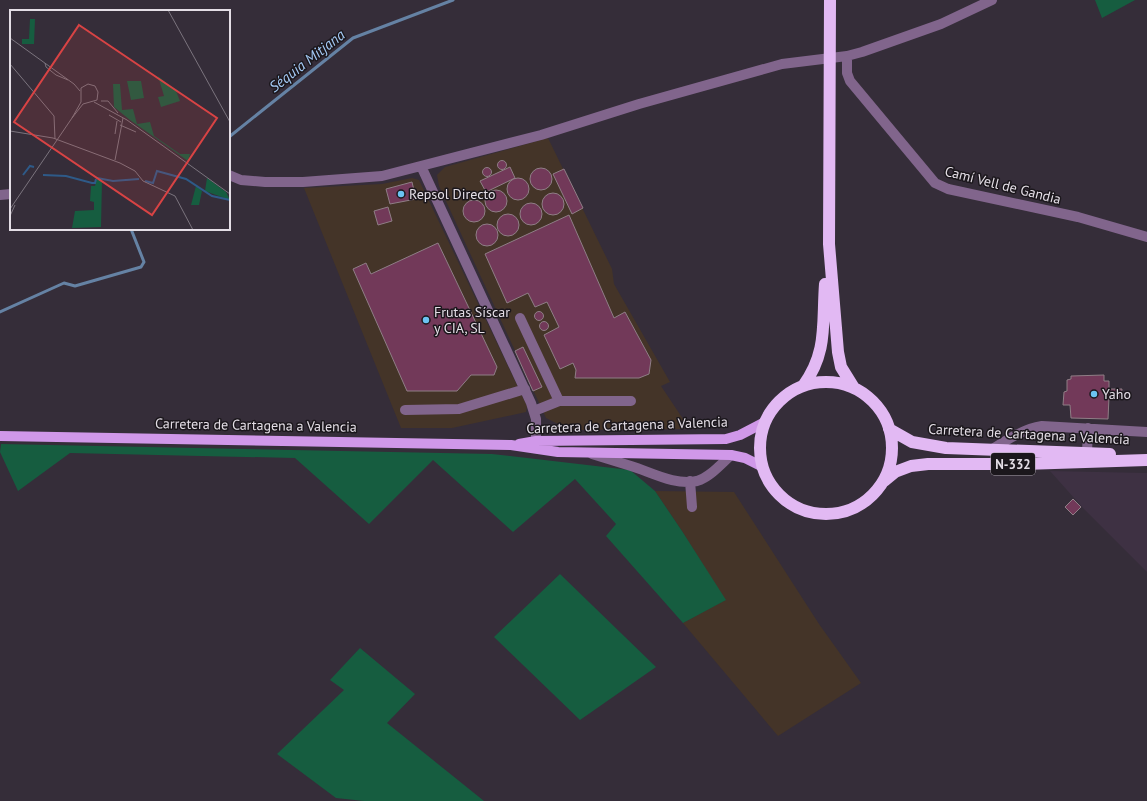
<svg xmlns="http://www.w3.org/2000/svg" width="1147" height="801" font-family="'PT Sans',sans-serif">
	<rect width="100%" height="100%" fill="#352d39"/>
	<path fill="#443428" d="M548,138L612,269L614,284L670,382L661,386L685,422L684,429L570,430L546,418L439,186L437,175L445,167Z
		M412,178L419,180L527,406L526,412L452,428H401L304,188L382,184Z
		M655,491L734,492L819,624L861,683L778,736L683,623L725,600L682,531Z"/>
	<path fill="#3e3143" d="M1050,471L1147,473V572L1083,508Z"/>
	<path fill="#165d40" d="M1095,0H1135L1102,18Z
		M1,444L492,454L630,470L655,491L682,531L726,600L683,623L606,536L616,524L575,479L513,532L433,460L369,524L295,458L70,453L18,491L0,452Z
		M560,574L656,667L580,720L494,637Z
		M360,648L415,694L387,723L484,801H364L336,798L277,754L344,690L330,680Z"/>
	<g fill="none" stroke-linecap="round" stroke-linejoin="round">
		<path stroke="#6582a4" stroke-width="3" d="M229,137L353,38L453,0
			M0,312L64,283L75,286L141,267L144,262L131,229"/>
	</g>
	<path fill="#723959" stroke="#8f7e86" d="M497.5 165a4.5 4.5 0 1 1 9 0a4.5 4.5 0 1 1-9 0Z
		M510,167L515,178L486,192L480,181Z
		M482.5 172a4.5 4.5 0 1 1 9 0a4.5 4.5 0 1 1-9 0Z
		M530 179a11 11 0 1 1 22 0a11 11 0 1 1-22 0Z
		M564,169L583,208L572,214L553,174Z
		M507 189a11 11 0 1 1 22 0a11 11 0 1 1-22 0Z
		M412,182L416,199L390,204L386,189Z
		M485 201a11 11 0 1 1 22 0a11 11 0 1 1-22 0Z
		M542 204a11 11 0 1 1 22 0a11 11 0 1 1-22 0Z
		M463 211a11 11 0 1 1 22 0a11 11 0 1 1-22 0Z
		M520 214a11 11 0 1 1 22 0a11 11 0 1 1-22 0Z
		M388,207L392,221L378,225L374,211Z
		M497 225a11 11 0 1 1 22 0a11 11 0 1 1-22 0Z
		M569,215L614,318L625,312L651,360L649,374L639,378H575L576,370L573,363L560,369L544,335L559,327L547,302L535,307L528,293L507,303L485,254Z
		M476 235a11 11 0 1 1 22 0a11 11 0 1 1-22 0Z
		M438,243L497,367L494,375H471L457,391H407L353,269L366,263L371,274Z
		M534.5 316a4.5 4.5 0 1 1 9 0a4.5 4.5 0 1 1-9 0Z
		M539.5 326a4.5 4.5 0 1 1 9 0a4.5 4.5 0 1 1-9 0Z
		M523,347L542,387L533,391L515,351Z
		M1104,375V381H1109V389H1122L1121,397H1109L1108,419L1071,418L1070,405H1063L1064,392L1067,391V380L1071,379V376Z
		M1073,499L1081,507L1073,515L1065,507Z"/>
	<g fill="none" stroke-linecap="round" stroke-linejoin="round">
		<path stroke="#81658c" stroke-width="10" d="M847,56V73L850,81L935,183L948,189L1078,217L1147,237
			M421,166L531,403L536,419V441
			M229,175L241,180L265,182H303L382,176L541,135L639,104L782,64L847,56L862,52L941,24L992,0
			M0,195L11,194
			M520,318L559,401
			M405,410L459,409L525,389
			M534,411L559,401H631
			M994,448C1010,438 1024,429 1042,426L1147,432
			M1087,453L1088,428
			M592,454C605,458 618,462 631,466C651,472 675,486 697,481C710,477 721,464 731,455
			M690,481L692,507"/>
		<path stroke="#d098e9" stroke-width="10" d="M0,436L511,445L558,452L731,455L745,458L761,466
			M519,444L536,441L726,439L740,435L765,422"/>
		<path stroke="#e2b9f3" stroke-width="12" d="M830,0L829,244L838,352L841,367L854,388
			M760 448a66 66 0 1 1 132 0a66 66 0 1 1-132 0Z
			M803,386C828,352 822,324 825,284
			M889,429L912,442L946,448L1110,454
			M884,481L895,472L911,466L928,464H1024L1147,460"/>
	</g>
	<g fill="#6bc3f2" stroke="#1b171c" stroke-width="1.5">
		<circle cx="401" cy="194" r="4"/>
		<circle cx="426" cy="320" r="4"/>
		<circle cx="1094" cy="394" r="4"/>
	</g>
	<g text-anchor="middle" stroke-width="3" stroke-linejoin="round" paint-order="stroke">
		<rect fill="#1b171c" stroke="#a8a2a9" stroke-width="1" x="991" y="453" width="44" height="22" rx="3"/>
		<g font-size="13" font-weight="bold" fill="#e4dee6">
			<text x="1013" y="469">N-332</text>
		</g>
		<g font-size="14" fill="#e4dee6" stroke="#1b171c">
			<text transform="translate(1003 185) rotate(14)" y="5">Camí Vell de Gandia</text>
			<text transform="translate(256 425) rotate(1)" y="5">Carretera de Cartagena a Valencia</text>
			<text transform="translate(627 425) rotate(-2)" y="5">Carretera de Cartagena a Valencia</text>
			<text transform="translate(1029 434) rotate(3)" y="5">Carretera de Cartagena a Valencia</text>
		</g>
		<g font-size="14" fill="#e4dee6" stroke="#1b171c" text-anchor="start">
			<text x="409" y="199">Repsol Directo</text>
			<text x="434" y="317">Frutas Síscar<tspan x="434" dy="16">y CIA, SL</tspan></text>
			<text x="1102" y="399">Yaho</text>
		</g>
		<g font-size="15" font-style="italic" fill="#a3c8f3" stroke="#1b171c">
			<text transform="translate(307 61) rotate(-38)" y="5">Séquia Mitjana</text>
		</g>
	</g>
	<g transform="translate(10 10)">
		<rect width="220" height="220" fill="#352d39"/>
		<path d="M20,9H25L24,34H12V29H19ZM148,66L166,81L170,91L151,97L148,87L154,86ZM117,71H131L134,88L121,90ZM103,74H110L112,100L123,99L127,114L140,112L144,126L170,144H180L178,151L120,110L104,97ZM197,168L216,182L220,190L195,181ZM86,170H92L91,217L62,218L65,201L84,200V192L80,191L81,176H85ZM186,176L192,181L189,195H181Z" fill="#165d40"/>
		<path fill="none" stroke="#2e5a88" stroke-width="2" d="M13,165L20,156L24,157M33,165L56,166L82,173H85L86,169M87,168L103,171L129,169M135,171L143,173L147,161L176,169L202,186L220,190"/>
		<path fill="none" stroke="#7b747e" stroke-width="1" d="M158,0L220,112M0,28L64,74L70,81M35,53L36,57L46,65L58,70M0,54L44,106L45,129M91,91H98L108,103M84,92L117,110L220,184M99,105L111,112M110,115L126,122M0,121L43,128L110,153L125,161L133,171L165,186L183,220M105,124L107,111M105,150L113,108M0,199L62,108L71,92V78L78,74L85,76L88,82L87,90L73,94L62,108M0,206L5,195"/>
		<path fill="#d84344" fill-opacity="0.15" stroke="#d84344" stroke-width="2" d="M69,15L207,108L142,205L4,112Z"/>
		<rect width="220" height="220" fill="none" stroke="#e4dee6" stroke-width="2"/>
	</g>
</svg>
